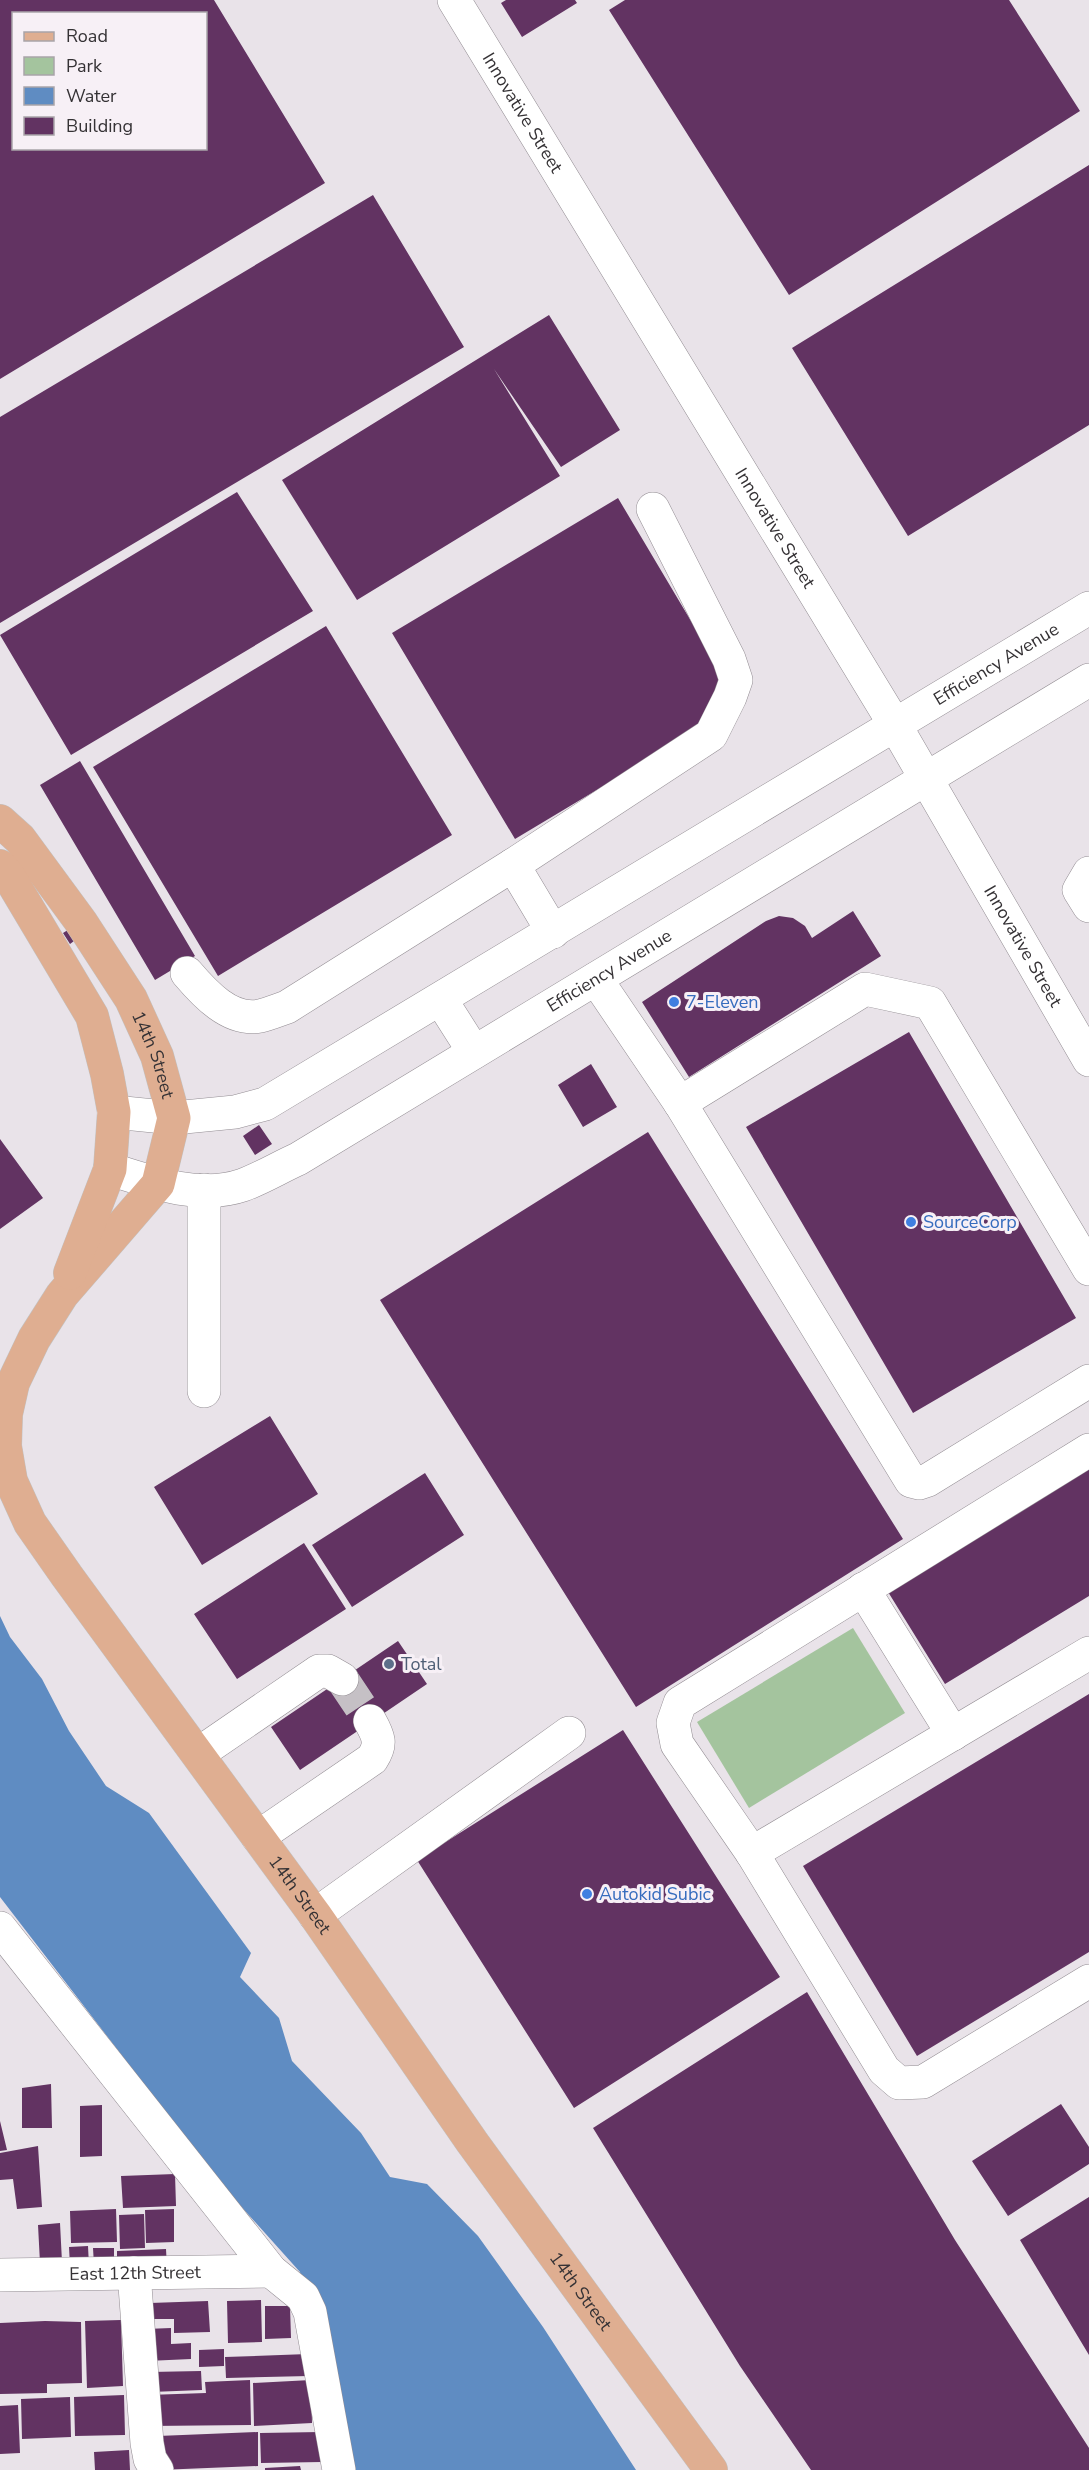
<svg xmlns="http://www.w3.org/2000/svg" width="1089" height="2470" font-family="'Nunito Sans',sans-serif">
	<rect width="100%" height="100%" fill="#e9e3e9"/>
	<path fill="#a4c49e" d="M853,1628L905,1713L749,1808L697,1722Z"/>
	<path fill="#5f8cc2" d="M0,1616L10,1637L42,1679L69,1731L106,1786L149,1813L251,1953L240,1977L279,2018L292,2061L361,2133L390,2177L427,2184L478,2236L543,2327L636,2470H340L300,2272L220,2183L0,1897Z"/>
	<path fill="#623362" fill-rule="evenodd" d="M0,0H214L325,183L0,379ZM14,14H206V148H14Z
		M506,0H575L577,3L522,37L501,3Z
		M625,0H1009L1080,111L789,295L609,10Z
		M1089,165V425L908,536L792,348Z
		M373,195L464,347L0,623V417Z
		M549,315L620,430L561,467L494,369L560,476L357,600L282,480Z
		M237,492L313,611L71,755L0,635Z
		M618,498L729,685L717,718L515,839L392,633Z
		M326,626L452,835L218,976L93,767Z
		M80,761L195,956L155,980L40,785Z
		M853,911L881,956L689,1077L642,1002L766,921L779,916L793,918L805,926L812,938Z
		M71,928L78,938L70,944L63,933Z
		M909,1032L1076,1318L913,1413L746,1127Z
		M591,1064L617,1107L583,1127L558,1085Z
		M259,1125L272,1144L255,1155L243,1136Z
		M648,1132L903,1539L636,1707L380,1300Z
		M0,1139L43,1198L0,1229Z
		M270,1416L318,1494L202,1565L154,1487Z
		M1089,1463V1596L945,1684L885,1587Z
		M425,1473L464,1535L352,1607L312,1545Z
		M304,1543L346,1609L237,1679L194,1614Z
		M398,1641L427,1684L300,1770L271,1727Z
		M1089,1694V1952L917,2056L803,1866Z
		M623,1730L780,1977L574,2108L417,1860Z
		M807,1992L955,2240L1089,2448V2470H811L740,2366L593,2128Z
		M51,2084L52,2128H22V2088Z
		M1061,2104L1089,2147V2164L1008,2216L972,2161Z
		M102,2105V2156L80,2157V2106Z
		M0,2121L7,2150L0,2151Z
		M38,2146L42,2207L17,2209L13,2179L0,2180V2153Z
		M175,2174L176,2206L123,2208L121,2176Z
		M1089,2197V2355L1020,2240Z
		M116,2209L117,2242L71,2243L70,2211Z
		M174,2209V2242L146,2243L145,2210Z
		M144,2214L145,2248L120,2249L119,2215Z
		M60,2223L62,2262L40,2263L38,2225Z
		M88,2246L89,2266H70L69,2247Z
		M93,2248H114V2264L94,2265Z
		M166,2249L167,2268L117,2270V2251Z
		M261,2300L262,2342L228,2343L227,2301Z
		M208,2301L210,2332L174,2333V2319H150V2303Z
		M265,2306H290L291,2338L265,2339Z
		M121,2320L123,2386L87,2388L85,2321Z
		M45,2321L81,2322L82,2383L47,2384V2393L0,2394V2323Z
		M171,2328V2344L191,2343V2359L147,2361L146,2329Z
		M224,2349V2366L199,2367V2350Z
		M308,2354L309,2376L226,2378L225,2357Z
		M201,2371L202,2390L151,2392L150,2372Z
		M250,2380L251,2425L149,2426L148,2395L206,2393L205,2382Z
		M311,2380L312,2423L254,2426L253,2383Z
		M124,2395L125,2435L75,2436L74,2397Z
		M70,2397L71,2437L22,2439L21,2399Z
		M18,2405L20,2453L0,2454V2406Z
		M258,2432V2466L159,2470L158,2436Z
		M321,2432L322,2462L261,2463L260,2433Z
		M129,2450L130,2470H95L94,2452Z
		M300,2466L301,2470H265V2468Z"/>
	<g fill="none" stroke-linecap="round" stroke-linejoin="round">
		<path stroke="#c5c0c5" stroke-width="33" stroke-dasharray="33 16" stroke-linecap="butt" d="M342,1679L370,1721"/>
		<defs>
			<g id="minor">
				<path id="s1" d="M454,0L895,725L1089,1060"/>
				<path d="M513,865L711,735L730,697L736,680L729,659L653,509"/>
				<path d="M1089,873L1079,890L1089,906"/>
				<path d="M187,973C204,993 230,1022 260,1016C269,1014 278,1010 287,1007L513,865L553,932"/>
				<path d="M596,979L680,1103L911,1481L919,1483L928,1480L1089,1381"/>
				<path d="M441,1000L474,1052"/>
				<path d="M680,1103L865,989L930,1003L1089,1269"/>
				<path id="s2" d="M114,1112L174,1118L235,1112L265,1104L1089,608"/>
				<path id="s3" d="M110,1169C150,1182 200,1200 243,1185C262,1178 280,1167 298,1159L1089,680"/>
				<path d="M204,1391V1190"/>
				<path d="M1089,1450L680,1703L673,1723L677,1744L752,1853L884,2070L899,2083L923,2082L1089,1981"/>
				<path d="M863,1589L953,1734"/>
				<path d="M198,1754L319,1671H328L342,1679"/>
				<path d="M258,1837L372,1759C382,1744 379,1737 370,1721"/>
				<path d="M752,1853L1089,1653"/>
				<path d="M315,1915L569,1733"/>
				<path d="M0,1928L271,2271L303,2297L310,2312L339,2470"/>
				<path d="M134,2273L147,2443L150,2459L157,2470"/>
				<path id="s4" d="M0,2275L271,2271"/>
			</g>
			<g id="major">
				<path id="s5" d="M0,821L20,839L81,922L131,999L157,1056L174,1118L158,1184L62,1295L34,1339L13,1383L6,1414L5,1446L11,1481L30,1523L67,1576L315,1915L472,2142L711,2470"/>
				<path d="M0,866L8,875L92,1016L107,1074L114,1112L110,1169L70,1273"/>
			</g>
		</defs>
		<use href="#minor" stroke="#938d93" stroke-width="34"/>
		<use href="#major" stroke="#c2c2c2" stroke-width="34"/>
		<use href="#minor" stroke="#fff" stroke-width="33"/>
		<use href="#major" stroke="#dfae91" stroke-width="33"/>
	</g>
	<g fill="#3f7fe0" stroke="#f7f0f6" stroke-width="2">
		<circle cx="674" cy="1002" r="6"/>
		<circle cx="911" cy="1222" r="6"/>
		<circle cx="587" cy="1894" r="6"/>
	</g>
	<circle fill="#5c6f8a" stroke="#f7f0f6" stroke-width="2" cx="389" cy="1664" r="6"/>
	<g text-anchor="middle" stroke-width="6" stroke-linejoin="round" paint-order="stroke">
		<g font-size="18" fill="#353235" stroke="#f7f0f6">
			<text dy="6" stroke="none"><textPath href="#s1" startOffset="132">Innovative Street</textPath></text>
			<text dy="6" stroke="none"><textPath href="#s1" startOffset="618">Innovative Street</textPath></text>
			<text dy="6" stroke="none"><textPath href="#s2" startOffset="1006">Efficiency Avenue</textPath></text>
			<text dy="6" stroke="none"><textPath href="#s1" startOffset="1104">Innovative Street</textPath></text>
			<text dy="6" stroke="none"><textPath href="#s3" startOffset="561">Efficiency Avenue</textPath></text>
			<text dy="6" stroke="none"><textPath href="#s5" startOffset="282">14th Street</textPath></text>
			<text dy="6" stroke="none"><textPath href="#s5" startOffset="1269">14th Street</textPath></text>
			<text dy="6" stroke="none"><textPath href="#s4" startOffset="135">East 12th Street</textPath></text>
			<text dy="6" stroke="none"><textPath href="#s5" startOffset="1755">14th Street</textPath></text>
		</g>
		<g font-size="18" fill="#366cbe" stroke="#f7f0f6" text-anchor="start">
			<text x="686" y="1008">7-Eleven</text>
			<text x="923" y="1228">SourceCorp</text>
			<text x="599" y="1900">Autokid Subic</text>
		</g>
		<g font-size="18" fill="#4e5e75" stroke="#f7f0f6" text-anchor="start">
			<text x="401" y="1670">Total</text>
		</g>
	</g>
	<rect x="12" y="12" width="195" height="138" fill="#f7f0f6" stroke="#a9a4a9" stroke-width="1.5"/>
	<rect x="24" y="32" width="30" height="9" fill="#dfae91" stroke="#a9a4a9" stroke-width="1.5"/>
	<text x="66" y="42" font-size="18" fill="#353235">Road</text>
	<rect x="24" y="57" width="30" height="18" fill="#a4c49e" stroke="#a9a4a9" stroke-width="1.5"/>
	<text x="66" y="72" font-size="18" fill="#353235">Park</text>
	<rect x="24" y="87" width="30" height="18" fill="#5f8cc2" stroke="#a9a4a9" stroke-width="1.5"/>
	<text x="66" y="102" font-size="18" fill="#353235">Water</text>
	<rect x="24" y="117" width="30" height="18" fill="#623362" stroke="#a9a4a9" stroke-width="1.5"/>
	<text x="66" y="132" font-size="18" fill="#353235">Building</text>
</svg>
